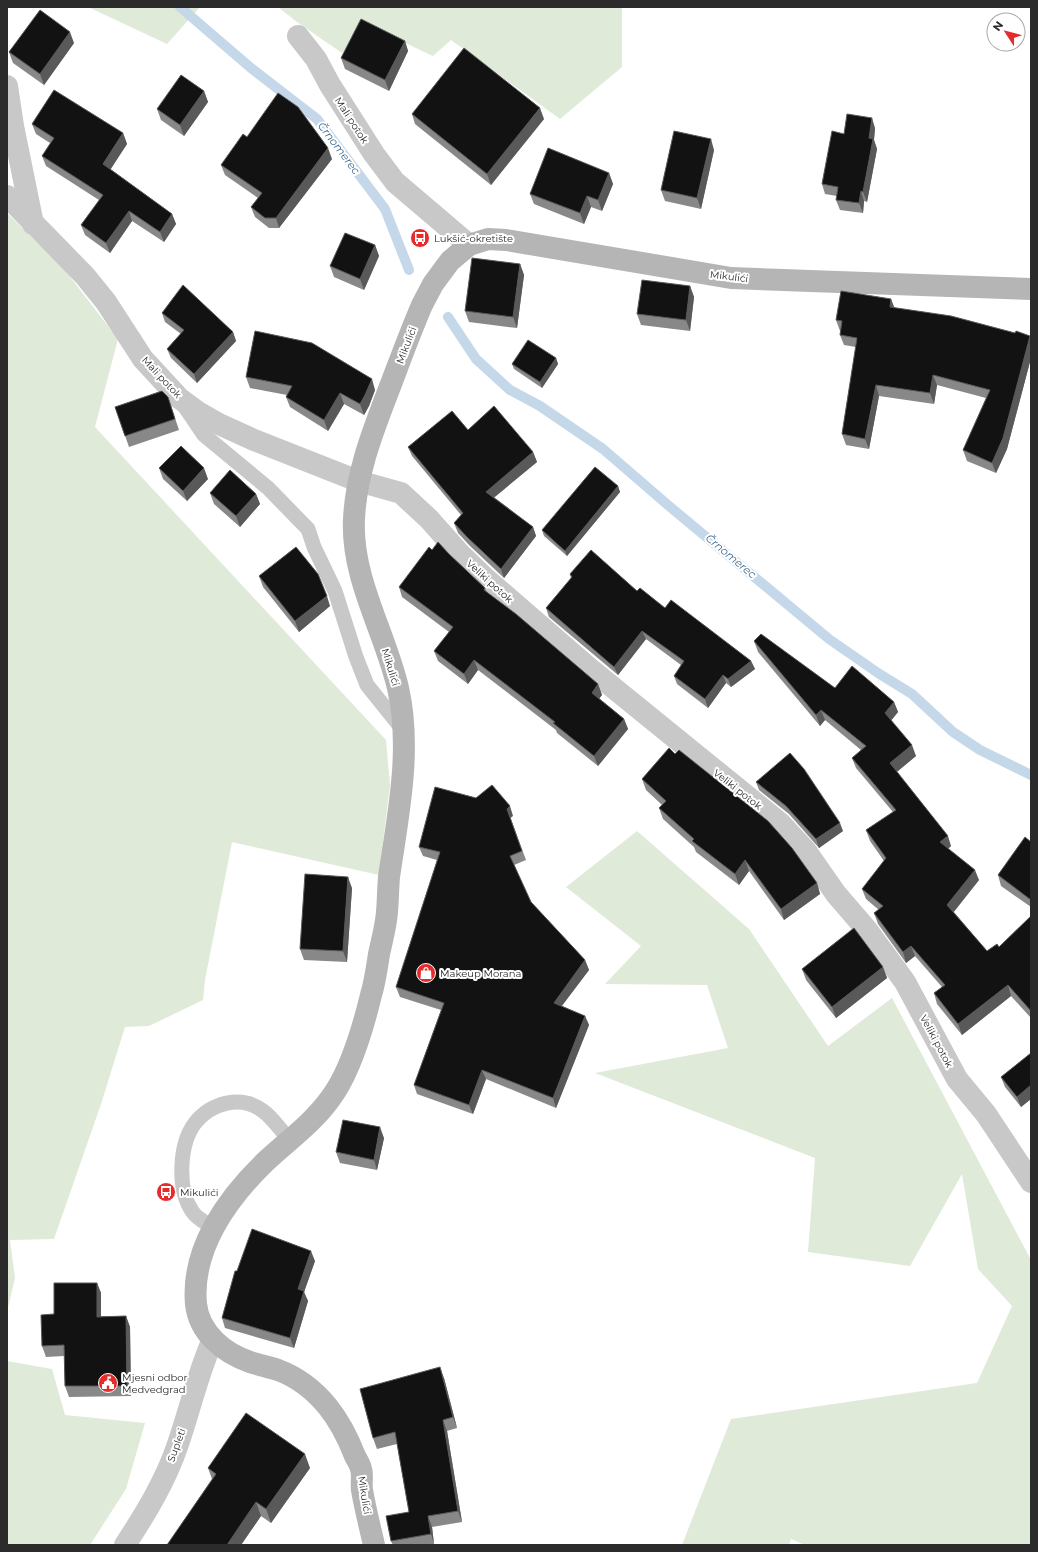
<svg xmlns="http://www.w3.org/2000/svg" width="1038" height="1552" font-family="Montserrat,sans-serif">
	<rect width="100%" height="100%" fill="#fff"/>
	<path fill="#e0ead8" d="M88,7H200L167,44Z
		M278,7H622V67L560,119L451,40L433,56L365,24L342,53L297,22Z
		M7,213L64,269L118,339L95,427L386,740L390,785L379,875L232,842L205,980L203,1000L149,1026L125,1027L101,1104L54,1239L10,1240L15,1278L7,1312Z
		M637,831L749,929L828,1046L892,998L1031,1260V1545H805L791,1539L789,1545H682L731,1419L977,1383L1012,1306L978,1269L962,1174L910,1266L808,1252L815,1158L595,1073L728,1048L707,985L605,984L641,946L566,887Z
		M7,1361L52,1369L65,1415L145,1423L126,1489L90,1545H7Z"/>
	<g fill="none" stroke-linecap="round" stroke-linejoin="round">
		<path stroke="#c4d8ea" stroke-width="10" d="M180,7L251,68L317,119L385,209L409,270
			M448,317L476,359L510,390L540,406L603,449L669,506L829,639L878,673L912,694L953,732L980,750L1031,775"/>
		<path stroke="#c8c8c8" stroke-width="15" d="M185,407L204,435L268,488L308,529L314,547L335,591L356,657L367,685L404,731
			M214,1228C206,1223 197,1219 192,1211C177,1189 179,1144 195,1123C211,1103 241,1094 263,1111C273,1118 281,1131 290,1140"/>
		<path stroke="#c8c8c8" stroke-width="22" d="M298,36L316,59L330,85L374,154L395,182L469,245
			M7,86L13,126L33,224
			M7,196L85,276L106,302L143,359L179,398L198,412L219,424L254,440L358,481L401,493L429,519L461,555L485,578L589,668L780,823L806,851L836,894L867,930L905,982L957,1079L986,1114L1031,1182
			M125,1545C146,1513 166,1480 178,1444C190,1409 198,1373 213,1339"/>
		<path stroke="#b5b5b5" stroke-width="22" d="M374,1545C370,1527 365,1508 362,1490C361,1483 363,1475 361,1469C360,1464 357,1460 355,1456C348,1438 340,1422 328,1407C315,1391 297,1377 278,1370C269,1367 259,1365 250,1362C224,1353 199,1333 196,1304C191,1249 227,1199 264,1163C286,1142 312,1124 330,1099C350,1073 363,1028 371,995C375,982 377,967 379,954C382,940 386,926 387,912C388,900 388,889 389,877C398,815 412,750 398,688C385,632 351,578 354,519C356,476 371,436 386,397C398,366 409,335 422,305L433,284L450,261L469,245L488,239L506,240L731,278L1031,289"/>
	</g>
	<path fill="#888" d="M405,41L408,51L389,91L345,69L341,58Z
		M74,43L44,85L13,63L9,52Z
		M204,91L208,102L184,136L161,120L157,109Z
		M412,114L544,119L491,185L415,124Z
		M32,124L123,133L127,144L110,169L172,214L176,224L164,242L132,221L110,253L85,235L81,225L99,200L46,166L42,156L50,143L36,134Z
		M875,128L874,140L877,149L867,202L864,201L863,213L840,210L836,200L837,196L825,194L822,184L844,134Z
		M247,137L332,159L279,228H269L255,217L251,207L258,198L225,175L221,165Z
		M714,150L701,209L665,201L661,190Z
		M609,173L613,184L602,211L591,207L584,224L534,204L530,194Z
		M375,245L379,256L364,290L334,277L330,266Z
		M520,264L524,275L517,328L469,322L465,311Z
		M690,286L694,297L690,331L641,325L637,314Z
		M895,308L1031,339V358L1007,449L996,473L967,461L963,450L986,398L937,385L934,404L879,396L869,449L846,445L842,434L856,347L844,345L840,335V331L836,320Z
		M162,313L233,332L236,341L197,383L171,358L167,349L181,334L165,322Z
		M556,358L558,364L542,388L514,369L512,364Z
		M246,377L375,390L369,406L364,415L344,404L328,431L290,407L286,397L287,395L250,388Z
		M168,397L179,430L129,447L115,407Z
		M468,430L533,452L537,462L494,497L533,527L536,536L504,578L470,546L458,533L454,523L461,515L412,456L408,447Z
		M159,468L208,479L187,501L163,479Z
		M618,486L620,492L567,556L544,536L542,530Z
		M210,493L256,494L260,504L240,527L214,504Z
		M432,550L449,554L485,588L487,592L598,684L602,695L599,698L624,719L628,729L598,766L557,733L556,730L478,670L468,684L438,661L434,651L449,632L402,597L399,587Z
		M570,574L637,591L751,661L755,669L731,687L726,683L708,708L677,684L674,676L681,665L646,639L618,675L549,617L546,608L571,578Z
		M259,576L330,606L299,632L263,587Z
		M754,641L835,688L894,702L898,712L891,721L916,756L897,772L951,846L948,849L979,880L954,912L987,951L999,947L1031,916V1018L1011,996L962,1035L937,1004L934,993L942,987L915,956L906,963L878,924L874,913L879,910L866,899L862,889L884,861L870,841L866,830L893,812L856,768L852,758L861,750L825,720L820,726L758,652Z
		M642,779L817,883L820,894L784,920L749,871L739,885L696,852L694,847L663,819L659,808L662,805L646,790Z
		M756,782L843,831L819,848L789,814L759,790Z
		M513,816L510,818L526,860L514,865L531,902L585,960L589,970L562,1006L585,1016L589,1025L556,1108L486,1079L473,1114L417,1094L414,1085L441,1010L400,997L396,987L437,860L423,856L419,847Z
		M1031,842V907L1001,886L998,875Z
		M352,888L347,962L304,960L300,949Z
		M883,967L887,978L836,1018L806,980L802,969Z
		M1031,1053V1099L1021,1107L1005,1087L1001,1077Z
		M384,1138L377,1170L340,1163L336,1152Z
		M315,1261L304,1292L308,1301L294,1348L225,1328L222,1318L237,1271Z
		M97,1283L101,1293V1316H126L130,1327L131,1396L69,1397L65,1386L64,1356L46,1357L42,1346L54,1314Z
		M444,1378L457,1428L447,1431L462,1522L432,1527L434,1544L431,1545H393L391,1541L409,1512L397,1444L377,1449L373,1438Z
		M208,1468H310L271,1523L261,1516L241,1545H167L212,1479Z"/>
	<path fill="#595959" d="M70,32L74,43L44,85L40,74Z
		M405,41L408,51L389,91L385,80Z
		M204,91L208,102L184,136L180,125Z
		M540,108L544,119L491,185L487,174Z
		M872,118L875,128L874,140L877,149L867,202L863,192L869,138Z
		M123,133L127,144L107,175L103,164Z
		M711,139L714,150L701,209L697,198Z
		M328,148L332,159L279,228L276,218Z
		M609,173L613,184L602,211L598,200Z
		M861,191L864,201L863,213L859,203Z
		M587,196L591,207L584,224L580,213Z
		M129,211L132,221L110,253L106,243Z
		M172,214L176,224L164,242L160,232Z
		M375,245L379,256L364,290L360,279Z
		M520,264L524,275L517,328L513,317Z
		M690,286L694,297L690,331L686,320Z
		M891,299L895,309L890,307Z
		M233,332L236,341L197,383L194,374Z
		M1030,336L1031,339V358L1007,449L996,473L992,463Z
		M556,358L558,364L542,388L540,382Z
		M933,375L937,385L934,404L930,393Z
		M372,379L375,390L369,406L364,415L360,404Z
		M876,385L879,396L869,449L865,439Z
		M340,393L344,404L328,431L324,420Z
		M533,452L537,462L490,501L486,492Z
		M204,468L208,479L187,501L183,491Z
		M618,486L620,492L567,556L565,551Z
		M256,494L260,504L240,527L236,516Z
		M533,527L536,536L504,578L501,569Z
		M327,596L330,606L299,632L295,621Z
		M642,631L646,639L618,675L614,667Z
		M474,660L478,670L468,684L464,674Z
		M751,661L755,669L731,687L728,679Z
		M723,675L726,683L708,708L705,699Z
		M598,684L602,695L596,703L592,693Z
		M894,702L898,712L888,724L885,713Z
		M821,710L825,720L820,726L816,715Z
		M624,719L628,729L598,766L594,756Z
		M912,745L916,756L894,774L890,763Z
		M510,806L513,816L510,818L526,860L507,809Z
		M840,823L843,831L819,848L816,839Z
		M948,836L951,846L943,853L940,842Z
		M745,860L749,871L739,885L735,874Z
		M975,870L979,880L951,915L947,905Z
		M348,877L352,888L347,962L343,951Z
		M817,883L820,894L784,920L781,909Z
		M911,946L915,956L906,963L903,952Z
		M585,960L589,970L557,1012L554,1003Z
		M883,967L887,978L836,1018L832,1007Z
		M1008,985L1011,996L962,1035L958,1024Z
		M585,1016L589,1025L556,1108L553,1098Z
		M482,1070L486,1079L473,1114L469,1105Z
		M1031,1085V1099L1021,1107L1017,1097Z
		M380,1127L384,1138L377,1170L374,1160Z
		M311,1251L315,1261L304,1292L308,1301L294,1348L290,1338L298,1289Z
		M97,1283L101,1293V1327L97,1317Z
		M126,1316L130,1327L131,1396L127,1386Z
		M440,1367L444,1378L457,1428L453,1417Z
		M443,1420L447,1431L462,1522L458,1511Z
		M305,1454L310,1468L271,1523L266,1509Z
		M256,1502L261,1516L241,1545H227Z
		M428,1516L432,1527L434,1544L431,1534Z"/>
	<path fill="#121212" stroke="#595959" d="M40,10L70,32L40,74L9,52Z
		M361,19L405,41L385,80L341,58Z
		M464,48L540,108L487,174L412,114Z
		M181,75L204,91L180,125L157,109Z
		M54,90L123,133L103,164L172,214L160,232L129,211L106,243L81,225L103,195L42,156L54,138L32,124Z
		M278,93L298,107L328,148L276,218H265L251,207L262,193L221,165L243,134L247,137Z
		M847,114L872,118L869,138L873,139L863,192L861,191L859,203L836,200L838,187L822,184L832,131L844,134Z
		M674,131L711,139L697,198L661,190Z
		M548,148L609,173L598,200L587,196L580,213L530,194Z
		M345,233L375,245L360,279L330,266Z
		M472,258L520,264L513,317L465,311Z
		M642,280L690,286L686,320L637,314Z
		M183,285L233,332L194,374L167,349L184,330L162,313Z
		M841,291L891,299L890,307L951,316L1015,333L1016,331L1030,336L1003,438L992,463L963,450L990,390L933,375L930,393L876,385L865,439L842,434L857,338L840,335L842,321L836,320Z
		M255,331L312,343L372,379L365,395L360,404L340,393L324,420L286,397L292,386L246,377Z
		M528,340L556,358L540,382L512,364Z
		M162,391L168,397L175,419L125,436L115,407Z
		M494,406L533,452L486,492L533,527L501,569L467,537L454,523L463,513L408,447L452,411L468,430Z
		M181,446L204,468L183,491L159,468Z
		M595,467L618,486L565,551L542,530Z
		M230,470L256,494L236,516L210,493Z
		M438,542L449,554L485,588L484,590L516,614L598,684L592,693L624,719L594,756L553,723L555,722L474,660L464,674L434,651L453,627L399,587L429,547L432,550Z
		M296,547L318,574L327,596L295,621L259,576Z
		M591,550L637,591L640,588L665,608L671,600L751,661L728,679L723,675L705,699L674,676L684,661L642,631L614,667L546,608L572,577L570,574Z
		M761,634L835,688L852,666L894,702L885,713L912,745L890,763L948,836L940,842L975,870L947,905L987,951L997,944L999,947L1031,916V1011L1008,985L958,1024L934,993L945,985L911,946L903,952L874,913L883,906L862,889L886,858L866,830L896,810L852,758L866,746L821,710L816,715L754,641Z
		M669,748L675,754L679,750L768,821L792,848L817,883L781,909L745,860L735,874L692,841L694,839L659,808L666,801L642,779Z
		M790,753L804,769L840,823L816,839L786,806L756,782Z
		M492,785L510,806L507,809L522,851L510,856L531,902L585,960L554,1003L585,1016L553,1098L482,1070L469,1105L414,1085L444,1003L396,987L440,852L419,847L435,787L476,798Z
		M1025,837L1031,842V900L998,875Z
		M305,874L348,877L343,951L300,949Z
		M854,928L883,967L832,1007L802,969Z
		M1031,1053V1085L1017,1097L1001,1077Z
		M343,1120L380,1127L374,1160L336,1152Z
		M252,1229L311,1251L298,1289L304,1291L290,1338L222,1318L235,1271H237Z
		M54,1283H97V1317L126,1316L127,1386H65L64,1345L42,1346L41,1315L54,1314Z
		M440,1367L453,1417L443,1420L458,1511L428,1516L431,1534L391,1541L386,1516L409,1512L395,1432L373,1438L360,1389Z
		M246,1413L305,1454L266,1509L256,1502L227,1545H167L216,1474L208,1468Z"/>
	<defs>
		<symbol id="bus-disc" viewBox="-11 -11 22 22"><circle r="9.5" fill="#e42c2c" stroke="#fff"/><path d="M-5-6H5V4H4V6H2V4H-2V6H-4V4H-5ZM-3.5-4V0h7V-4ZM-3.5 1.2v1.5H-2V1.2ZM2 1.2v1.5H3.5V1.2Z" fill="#fff"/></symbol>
		<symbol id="shop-disc" viewBox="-11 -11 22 22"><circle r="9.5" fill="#e42c2c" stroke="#fff"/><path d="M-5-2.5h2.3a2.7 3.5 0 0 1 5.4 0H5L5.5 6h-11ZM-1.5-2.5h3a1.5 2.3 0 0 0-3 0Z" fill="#fff"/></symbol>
		<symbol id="civic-disc" viewBox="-11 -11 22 22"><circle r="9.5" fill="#e42c2c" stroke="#fff"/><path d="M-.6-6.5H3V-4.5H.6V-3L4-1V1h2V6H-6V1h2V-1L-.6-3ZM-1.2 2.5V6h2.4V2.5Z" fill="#fff"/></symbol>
	</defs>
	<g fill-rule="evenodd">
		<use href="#bus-disc" x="409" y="227" width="22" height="22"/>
		<use href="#shop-disc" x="415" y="962" width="22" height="22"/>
		<use href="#bus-disc" x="155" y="1181" width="22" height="22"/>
		<use href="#civic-disc" x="97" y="1372" width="22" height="22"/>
	</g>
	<g text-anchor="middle" stroke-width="4" stroke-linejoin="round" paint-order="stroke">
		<g font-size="10" fill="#2b2b2b" stroke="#fff">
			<text transform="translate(352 120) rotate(57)" y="4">Mali potok</text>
			<text transform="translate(729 276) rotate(7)" y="4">Mikulići</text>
			<text transform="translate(406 345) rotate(-69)" y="4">Mikulići</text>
			<text transform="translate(162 377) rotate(47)" y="4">Mali potok</text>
			<text transform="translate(490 581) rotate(42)" y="4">Veliki potok</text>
			<text transform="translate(391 667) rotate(73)" y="4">Mikulići</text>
			<text transform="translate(738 789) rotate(38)" y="4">Veliki potok</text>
			<text transform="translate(937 1041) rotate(62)" y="4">Veliki potok</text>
			<text transform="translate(176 1445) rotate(-70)" y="4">Supleti</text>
			<text transform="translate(365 1495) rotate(81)" y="4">Mikulići</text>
		</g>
		<g font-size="10" fill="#2b2b2b" stroke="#fff" text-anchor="start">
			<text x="434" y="242">Lukšić-okretište</text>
			<text x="440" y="977">Makeup Morana</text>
			<text x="180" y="1196">Mikulići</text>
			<text x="122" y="1381">Mjesni odbor<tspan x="122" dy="12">Medvedgrad</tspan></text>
		</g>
		<g font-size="11" font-style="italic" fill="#3b678c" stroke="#fff">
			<text transform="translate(339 148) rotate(53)" y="4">Črnomerec</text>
			<text transform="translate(731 556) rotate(40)" y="4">Črnomerec</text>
		</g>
	</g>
	<rect width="1038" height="1552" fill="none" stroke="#2b2b2b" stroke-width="16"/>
	<g transform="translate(1006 32) rotate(306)"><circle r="19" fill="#ffffff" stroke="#aaaaaa"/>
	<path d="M0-3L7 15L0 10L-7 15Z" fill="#e42c2c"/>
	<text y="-6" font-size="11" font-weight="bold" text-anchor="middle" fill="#2b2b2b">N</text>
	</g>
</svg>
